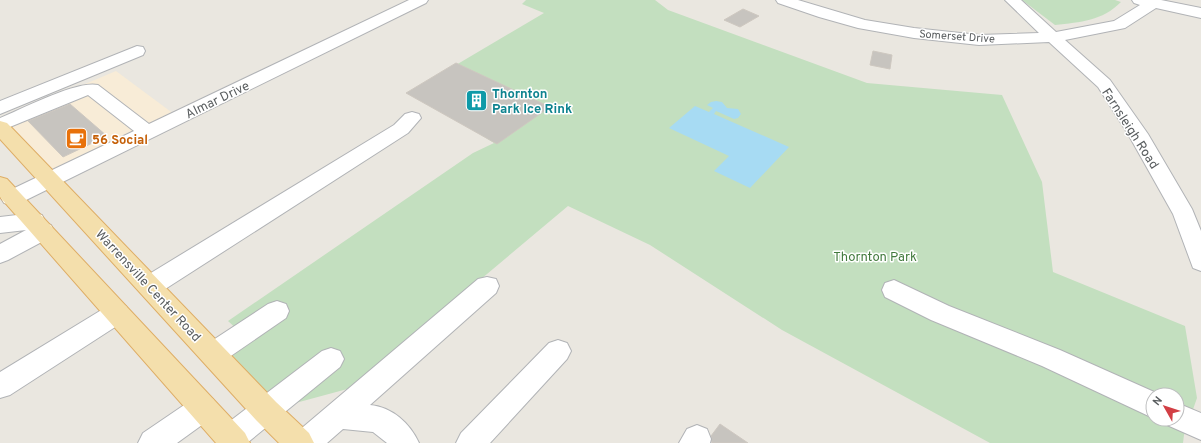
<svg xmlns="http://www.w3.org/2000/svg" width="1201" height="443" font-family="Overpass,sans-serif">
	<rect width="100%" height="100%" fill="#eae7e0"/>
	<path fill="#f8ecd7" d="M116,71L178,117L50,180L0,120Z"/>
	<path fill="#c3dfbf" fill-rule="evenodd" d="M526,0H655L668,10L867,83L1002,95L1042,182L1053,272L1185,326L1197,398L1184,435L1183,443H990L782,330L650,245L568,206L351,388L266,411L213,354L242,334L228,321L473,153L494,143L412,91L544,13L522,4ZM1153,395H1177V419H1153Z
		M1022,0H1115L1121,2C1102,21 1081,22 1055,25Z"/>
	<path fill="#a7dbf3" d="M716,101L722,102L727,108L738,109L741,114L738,118L734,119L716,111L714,114L789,147L750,188L714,171L729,156L669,128L695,106L709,112L713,108L707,105L711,102Z"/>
	<path fill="#c7c4bf" stroke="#cec8c0" d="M743,9L759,16L740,27L724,20Z
		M873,51L892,55L890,69L870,65Z
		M456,63L550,107L497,144L406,93Z
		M70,104L107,136L63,157L28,121Z
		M720,424L748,443H712L711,436Z"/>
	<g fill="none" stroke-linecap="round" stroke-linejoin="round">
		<defs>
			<path id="minor" d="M409,0H428L426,3L20,203L12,205L4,203L1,198L4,193L134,131L88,95L0,131V118C22,109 77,80 98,85L149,124Z
				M776,0H798L865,20L914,28L979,35L1039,33L1005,0H1021L1056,32L1114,21L1140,5L1134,3L1132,0H1161L1201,8V18L1156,8L1125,28L1065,40L1110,80L1148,134L1192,209L1201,231V271L1193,268L1173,214L1128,134L1098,87L1049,42L979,45L914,38L858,28L819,17L778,3Z
				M137,46L143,47L145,51L143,55L0,114V101Z
				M412,112L419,114L421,118L408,133L159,293L150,295L141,293L138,286L141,279L394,125L405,114Z
				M34,213L42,215L45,221L44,223L51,225L54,231L51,237L8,260L0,263V244L26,230L0,233V217Z
				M487,277L496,279L499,286L496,293L370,405C392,407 410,423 419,443H387L373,432L343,429L327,443H291L296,433L478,279Z
				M894,280L949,306L1060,350L1161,395H1153V418L1042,366L931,320L885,297L882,290L885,283Z
				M277,301L286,304L289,311L286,318L222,362L213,365L204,362L200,354L204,346L268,304Z
				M117,303L126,306L129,313L126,320L10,395L0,398V372L108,306Z
				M558,340L567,343L571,351L567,359L490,443H456L461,433L549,343Z
				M331,348L340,351L344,359L340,367L247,443H219L217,438L221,428L322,351Z
				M203,395L213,399L217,408L213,417L177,443H138L143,433L193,399Z
				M1177,403L1201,413V440L1167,425L1164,419H1177Z
				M697,425L707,429L711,439L710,443H679L687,429Z"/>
			<path id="major" d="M0,121L7,123L276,402L309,433L314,443H279L256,420L0,139Z
				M0,177L7,179L245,433L250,443H216L0,197Z"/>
		</defs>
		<use href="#minor" stroke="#b1b3b6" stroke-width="2"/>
		<use href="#major" stroke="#dead65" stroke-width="2"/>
		<use href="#minor" fill="#fff" fill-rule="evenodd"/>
		<use href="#major" fill="#f4dfac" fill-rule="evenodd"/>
	</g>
	<defs>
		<symbol id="building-square" viewBox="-11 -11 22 22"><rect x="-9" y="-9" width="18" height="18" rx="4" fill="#0f9aa8" stroke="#fff"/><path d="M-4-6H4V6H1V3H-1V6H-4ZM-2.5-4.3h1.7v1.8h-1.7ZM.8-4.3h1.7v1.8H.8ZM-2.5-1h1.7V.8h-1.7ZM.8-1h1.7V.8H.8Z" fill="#fff"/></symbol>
		<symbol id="cafe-square" viewBox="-11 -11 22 22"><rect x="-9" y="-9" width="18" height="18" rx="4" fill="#e8710a" stroke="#fff"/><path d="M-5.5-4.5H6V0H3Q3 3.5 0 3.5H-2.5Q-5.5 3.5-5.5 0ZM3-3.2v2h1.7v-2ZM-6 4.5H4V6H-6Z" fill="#fff"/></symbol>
	</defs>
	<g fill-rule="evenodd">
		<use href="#building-square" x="464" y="88" width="25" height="25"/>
		<use href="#cafe-square" x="64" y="126" width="25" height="25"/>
	</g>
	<g text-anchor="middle" stroke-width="3" stroke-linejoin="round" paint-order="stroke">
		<g font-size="11" fill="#595d5f" stroke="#fff">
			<text transform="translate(957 36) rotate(4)" y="4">Somerset Drive</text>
		</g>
		<g font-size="13" font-weight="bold" fill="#0d838f" stroke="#fff" text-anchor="start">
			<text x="492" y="98">Thornton<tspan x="492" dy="15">Park Ice Rink</tspan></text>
		</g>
		<g font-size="13" fill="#595d5f" stroke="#fff">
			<text transform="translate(217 99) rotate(-26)" y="5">Almar Drive</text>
			<text transform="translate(1131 128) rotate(57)" y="5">Farnsleigh Road</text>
			<text transform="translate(149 285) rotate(47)" y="5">Warrensville Center Road</text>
		</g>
		<g font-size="13" font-weight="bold" fill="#c56008" stroke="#fff" text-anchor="start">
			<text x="92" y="144">56 Social</text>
		</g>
		<g font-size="13" fill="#427a3d" stroke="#fff">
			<text x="875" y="261">Thornton Park</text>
		</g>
	</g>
	<g transform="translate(1165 407) rotate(309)"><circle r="19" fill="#ffffff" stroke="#bdbebf"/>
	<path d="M0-3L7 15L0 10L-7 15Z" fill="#d23f45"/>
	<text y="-6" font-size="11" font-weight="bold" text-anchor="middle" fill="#595d5f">N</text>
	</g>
</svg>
